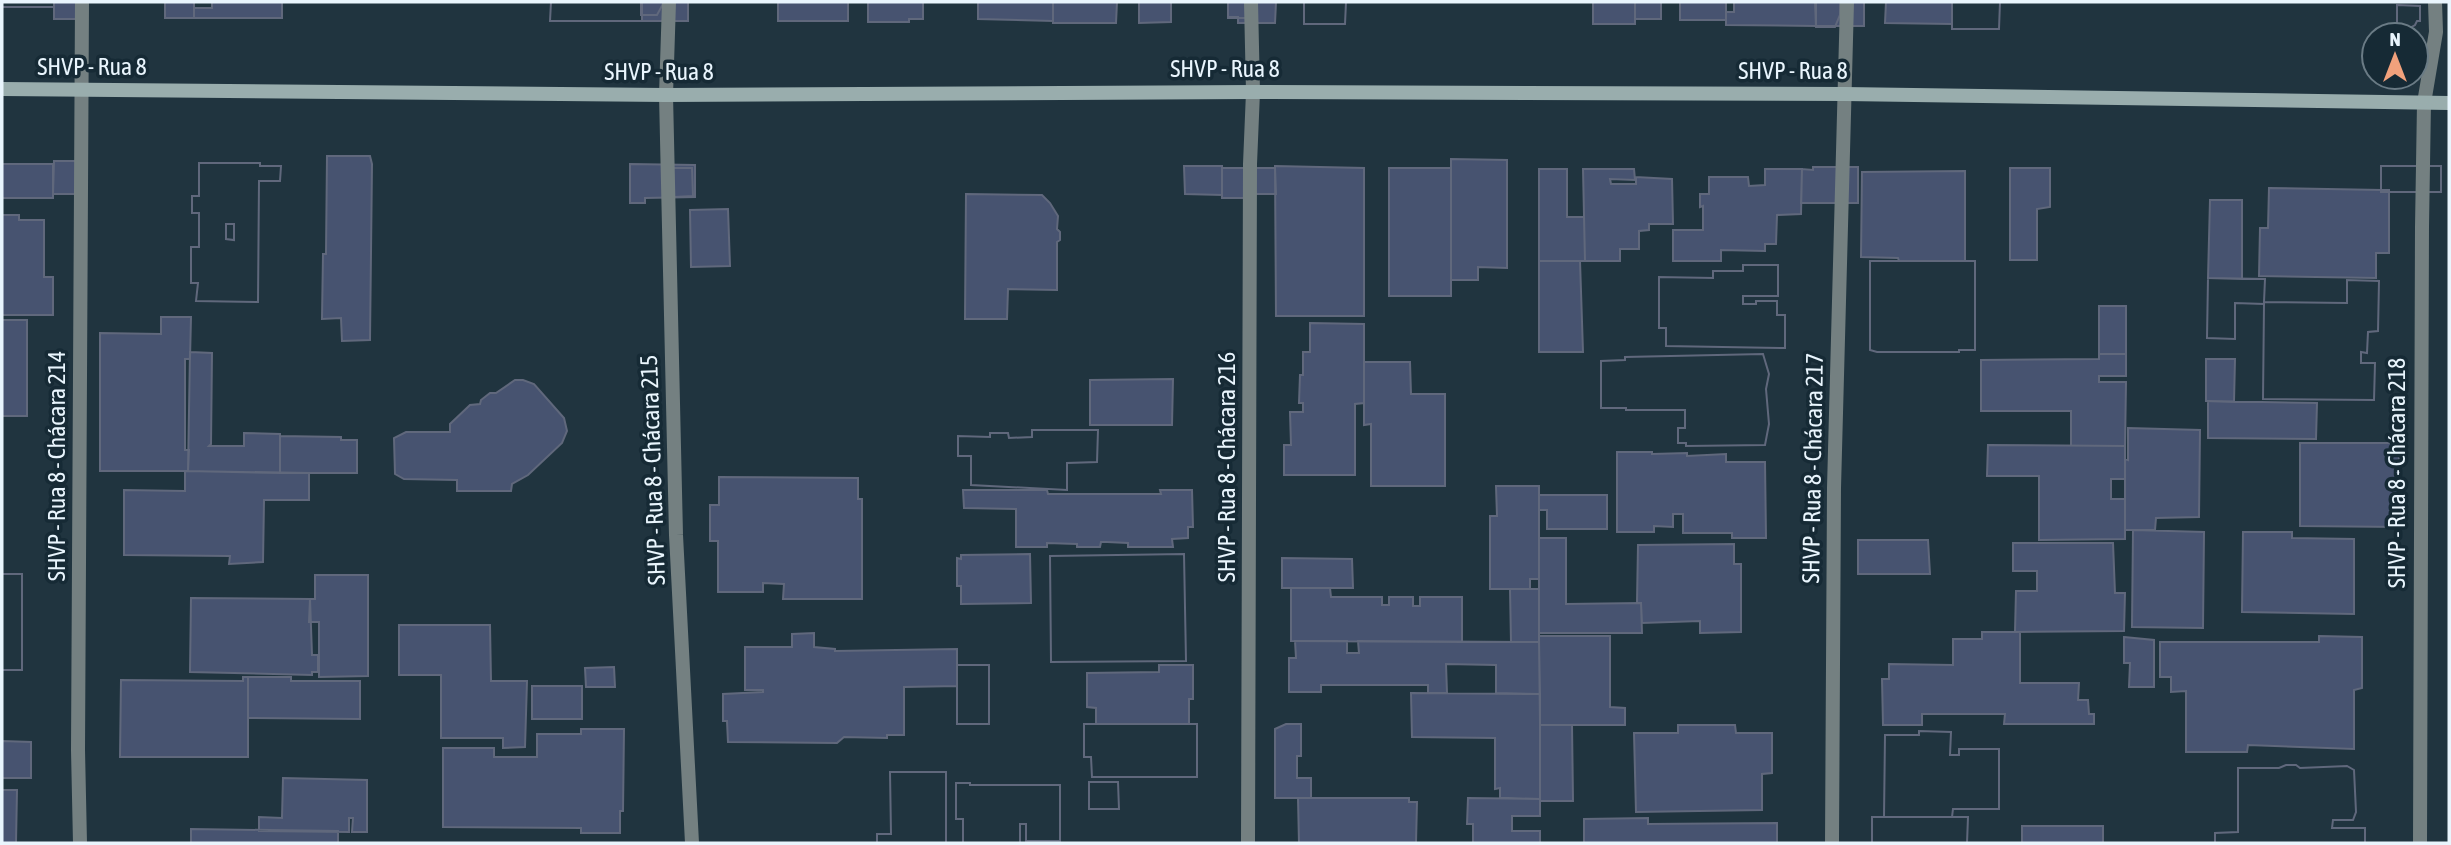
<svg xmlns="http://www.w3.org/2000/svg" width="2451" height="845" font-family="'Asap Condensed',sans-serif">
	<rect width="100%" height="100%" fill="#20343f"/>
	<path fill="#475370" stroke="#60687c" stroke-width="2" fill-rule="evenodd" d="M2,2H54V7H2Z
		M2,2H54V7H2Z
		M54,2H81V19H54Z
		M165,2H194V18H165Z
		M212,2H282V18H194V8H212Z
		M551,2H642V21H550Z
		M551,2H642V21H550Z
		M641,2H664L657,15H641Z
		M641,2H664L657,15H641Z
		M642,2H688V21H642Z
		M778,2H848V21H778Z
		M868,2H923V19H909V22H868Z
		M978,2H1053V21L978,19Z
		M1053,2H1117L1116,23H1053Z
		M1139,2H1171V22L1139,23Z
		M1228,2H1276L1275,23H1238V17H1228Z
		M1228,2H1247V18H1228Z
		M1228,2H1247V18H1228Z
		M1304,2H1346L1345,24H1304Z
		M1304,2H1346L1345,24H1304Z
		M1593,2H1635V24H1593Z
		M1635,2H1661V19H1635Z
		M1680,2H1726V20H1680Z
		M1734,2H1816V26L1726,25V12H1734Z
		M1815,2H1840V15L1835,27H1816Z
		M1815,2H1840V15L1835,27H1816Z
		M1816,2H1864V26H1816Z
		M1886,2H1952V24L1885,23Z
		M1952,2H2000L1999,29H1952Z
		M1952,2H2000L1999,29H1952Z
		M2397,5L2420,6V21H2417L2415,25L2408,29H2397Z
		M2397,5L2420,6V21H2417L2415,25L2408,29H2397Z
		M327,156H370L372,164L370,340L342,341L341,318L322,319L323,254H326Z
		M1451,159L1507,160V268L1478,267V280H1451Z
		M54,161H77V194H53Z
		M199,163H260V166H281L280,181H259L258,302L196,301L198,283H191V247H199V213H192V196H199ZM226,224H234V240L226,239Z
		M199,163H260V166H281L280,181H259L258,302L196,301L198,283H191V247H199V213H192V196H199ZM226,224H234V240L226,239Z
		M2,164H53V198H2Z
		M630,164L695,165V197L645,198V203H630Z
		M1184,166H1222V195L1185,194Z
		M1275,166L1364,168V316H1276Z
		M2381,166H2441V192H2389V190H2381Z
		M2381,166H2441V192H2389V190H2381Z
		M1813,167H1858V203H1801L1802,169L1813,170Z
		M673,168H692L693,196L674,197Z
		M673,168H692L693,196L674,197Z
		M1222,168H1275L1276,194H1255V198H1222Z
		M1389,168H1451V296H1389Z
		M2010,168H2050V207L2037,209V260H2010Z
		M1539,169H1567V217H1584L1585,261H1539Z
		M1583,169H1634L1635,180L1610,179L1611,184H1636V177L1672,179L1673,224H1649V230L1639,231V249H1620V261H1585Z
		M1765,169H1802L1801,214L1777,215L1776,244H1765V251L1721,250V261H1673V230H1703V206L1700,207V194H1709V177H1748L1749,186L1765,185Z
		M1965,171V261H1899L1898,258L1861,257L1862,172Z
		M2269,188L2381,190V192H2389V253H2376V278L2259,276L2260,228H2268Z
		M966,194L1042,195L1050,203L1058,216L1057,229L1060,232V240L1057,242V290L1008,289L1007,319H965Z
		M2210,200H2242V279L2208,278Z
		M728,209L730,266L691,267L690,210Z
		M2,215H19V220H44V277H53V315H2Z
		M1539,261H1580L1583,352H1539Z
		M1870,261H1975V350H1959V352H1877L1870,350Z
		M1870,261H1975V350H1959V352H1877L1870,350Z
		M1743,265H1778V296H1743V304H1756V301H1777V315H1785V348L1666,346V328H1659V277L1713,278V271H1743Z
		M1743,265H1778V296H1743V304H1756V301H1777V315H1785V348L1666,346V328H1659V277L1713,278V271H1743Z
		M2208,278L2265,279L2264,302L2347,303V280L2379,281L2378,331L2368,332L2367,353L2361,352V363H2375L2374,400L2263,399L2264,304L2235,303V339L2207,338Z
		M2208,278L2265,279L2264,302L2347,303V280L2379,281L2378,331L2368,332L2367,353L2361,352V363H2375L2374,400L2263,399L2264,304L2235,303V339L2207,338Z
		M2099,306H2126V354H2099Z
		M161,317H191L190,359H185V450H189L188,471H100V333L161,334Z
		M2,320H27V416H2Z
		M1310,323L1364,324V403L1355,404V475H1284V445H1291L1290,412H1303V403H1299L1300,375H1303V352H1310Z
		M190,352L212,353L211,444L209,446H244V433L280,434V473L188,471Z
		M1763,354L1769,374L1766,389L1769,424L1765,445L1686,446V443H1678V428H1685V410H1626V408H1601V361L1625,360V357Z
		M1763,354L1769,374L1766,389L1769,424L1765,445L1686,446V443H1678V428H1685V410H1626V408H1601V361L1625,360V357Z
		M2099,354H2126V376H2099V382H2126L2125,446H2071V411H1981V360L2099,359Z
		M2206,359H2235L2234,402L2206,401Z
		M1364,362H1410L1411,394H1445V486H1371V424L1364,425Z
		M1173,379L1172,425H1090V380Z
		M515,380H523L534,384L564,418L567,431L562,443L528,475L512,484L511,491H457V480L404,479L395,474L394,438L406,432H450V424L470,405L480,404L481,400L490,393H496Z
		M2208,401L2317,403L2316,439L2208,438Z
		M2128,428L2200,430L2199,517L2156,518L2155,530H2125V459L2128,460Z
		M1032,430H1098L1097,462L1067,463V490L971,485V456H958V436L990,437V433H1008L1009,438L1032,437Z
		M1032,430H1098L1097,462L1067,463V490L971,485V456H958V436L990,437V433H1008L1009,438L1032,437Z
		M280,436L341,437V440H357V473H280Z
		M2300,443H2399V527L2300,526Z
		M1988,445L2125,446V479H2111V499H2125V539L2039,540V476H1987Z
		M1617,452H1652V454L1687,453V456L1726,454V462H1765L1766,538H1732V533H1683V514H1673V527L1654,526V532H1617Z
		M185,471L309,473V500H264L263,562L229,564L230,556L124,555V490L185,491Z
		M719,477L858,478V499H862V599H783L784,584L763,583V592H718V541H710V505H719Z
		M1496,486H1539V579H1530V589H1490V516H1497Z
		M963,490H1047L1048,494H1161L1160,490H1192L1193,527H1188V538L1172,539L1173,547H1128V543L1107,542H1101L1100,547H1077V544L1047,543V547H1016V509L964,508Z
		M1539,495H1607V529H1547V510H1539Z
		M2133,530L2204,532L2203,628L2132,627Z
		M2243,532H2292V538L2354,539V614L2242,612Z
		M1539,538H1566V604L1641,603L1642,633H1539Z
		M1858,540H1928L1930,574H1858Z
		M2013,543H2113L2115,593H2125L2124,631L2015,632L2016,591H2037V571H2013Z
		M1734,544V564H1741V632L1700,633V621L1642,623L1641,603H1637L1638,545Z
		M1030,554L1031,603L961,604V586H957V558L961,559V555Z
		M1184,554L1186,661L1051,662L1050,556Z
		M1184,554L1186,661L1051,662L1050,556Z
		M1282,558L1352,559L1353,588H1282Z
		M2,574H22V670H2Z
		M2,574H22V670H2Z
		M315,575H368V676L319,677V622H309L310,599H315Z
		M1291,588H1330L1331,597H1382V605H1389V597H1413V606H1420V597H1462V642L1291,641Z
		M1510,589H1539V642H1511Z
		M191,598L310,599L312,655H318V672H312V675L190,672Z
		M399,625H490L491,681H527L525,747L503,748V738H441V675H399Z
		M1982,632H2020V683H2079L2078,700H2088L2089,714H2094V724H2004L2005,714H1922V725H1883L1882,679H1889V664L1953,665V639H1982Z
		M814,633V647L835,649V651L957,649V686L904,687V735H887V738L844,737L837,743L728,742L727,721H723V694L763,692V690H745V647H792V634Z
		M1539,636H1610V707L1625,708V725H1540Z
		M2319,636L2362,637V688L2354,690V749L2248,745L2247,752H2186V691L2171,692V677H2160V642H2319Z
		M2124,637L2154,640V687H2129L2130,663H2124Z
		M1295,641H1347V653H1359L1358,641L1539,642L1540,694L1496,693V665L1446,664L1447,693H1428V685H1321V692H1289V658H1296Z
		M957,665H989V724H957Z
		M957,665H989V724H957Z
		M1159,665H1193V699H1189V724H1096V708L1087,707V673L1159,672Z
		M614,667L615,687H586L585,668Z
		M243,677H248V757H120L121,680L243,681Z
		M248,677H291V681H360V719L248,718Z
		M532,686H582V719H532Z
		M1411,693L1540,694V799L1500,798V788L1495,789V738L1412,737Z
		M1084,724H1197V777H1092L1091,757H1084Z
		M1084,724H1197V777H1092L1091,757H1084Z
		M1286,724H1301V756H1297V778H1311V798H1275V729Z
		M1540,725H1572L1573,801H1540Z
		M1678,725H1735L1736,733H1772V773L1762,774V810L1636,812L1634,733H1678Z
		M581,729H624L623,811H620V833H581V828L443,827V748H494V757H537V734H581Z
		M1919,731L1951,732L1950,755H1959V749H1999V809H1953L1952,817H1884L1885,735H1919Z
		M1919,731L1951,732L1950,755H1959V749H1999V809H1953L1952,817H1884L1885,735H1919Z
		M2,741L31,742V778H2Z
		M2286,765H2296L2300,768L2347,766L2354,770L2356,812L2353,820H2333L2332,828H2365V843H2215V833L2238,832V768H2279Z
		M2286,765H2296L2300,768L2347,766L2354,770L2356,812L2353,820H2333L2332,828H2365V843H2215V833L2238,832V768H2279Z
		M890,772H946V843H877V834H891Z
		M890,772H946V843H877V834H891Z
		M283,778L367,780V832H352L353,818H349V832L259,831V817L282,818Z
		M1089,782H1118L1119,809H1089Z
		M1089,782H1118L1119,809H1089Z
		M956,783H970V785H1060V841H1026V824H1020V843H963V819H956Z
		M956,783H970V785H1060V841H1026V824H1020V843H963V819H956Z
		M2,790H17L16,843H2Z
		M1298,798H1409V802H1417L1416,843H1299Z
		M1468,798L1540,799V816H1512V831H1540V843H1473V824H1467Z
		M1872,817H1968L1967,843H1872Z
		M1872,817H1968L1967,843H1872Z
		M1648,818V824L1777,823V843H1584V819Z
		M2022,826H2103V843H2022Z
		M191,829L338,831V843H191Z"/>
	<g fill="none" stroke-linecap="round" stroke-linejoin="round">
		<path stroke="#748081" stroke-width="14" d="M669,2L666,95L676,535L692,843
			M80,843L78,750L82,2
			M1248,843L1250,164L1253,92L1251,2
			M1832,843L1834,488L1847,2
			M2420,843L2422,227L2424,103L2436,32L2435,2"/>
		<path stroke="#99adad" stroke-width="14" d="M2,89L666,95L1253,92L1845,94L2449,103"/>
	</g>
	<g text-anchor="middle" stroke-width="7" stroke-linejoin="round" paint-order="stroke">
		<g font-size="24" fill="#e9f5fd" stroke="#162a35">
			<text x="92" y="75">SHVP - Rua 8</text>
			<text x="1225" y="77">SHVP - Rua 8</text>
			<text x="1793" y="79">SHVP - Rua 8</text>
			<text x="659" y="80">SHVP - Rua 8</text>
			<text transform="translate(57 466) rotate(-90)" y="8">SHVP - Rua 8 - Chácara 214</text>
			<text transform="translate(1227 467) rotate(-90)" y="8">SHVP - Rua 8 - Chácara 216</text>
			<text transform="translate(1813 468) rotate(-89)" y="8">SHVP - Rua 8 - Chácara 217</text>
			<text transform="translate(653 470) rotate(-92)" y="8">SHVP - Rua 8 - Chácara 215</text>
			<text transform="translate(2397 473) rotate(-90)" y="8">SHVP - Rua 8 - Chácara 218</text>
		</g>
	</g>
	<rect width="2451" height="845" fill="none" stroke="#e9f5fd" stroke-width="7"/>
	<g transform="translate(2395 56)"><circle r="33" fill="#162a35" stroke="#6a7b85" stroke-width="2"/>
	<path d="M0-5L12 26L0 18L-12 26Z" fill="#f1a17c"/>
	<text y="-10" font-size="19" font-weight="bold" text-anchor="middle" fill="#e9f5fd">N</text>
	</g>
</svg>
